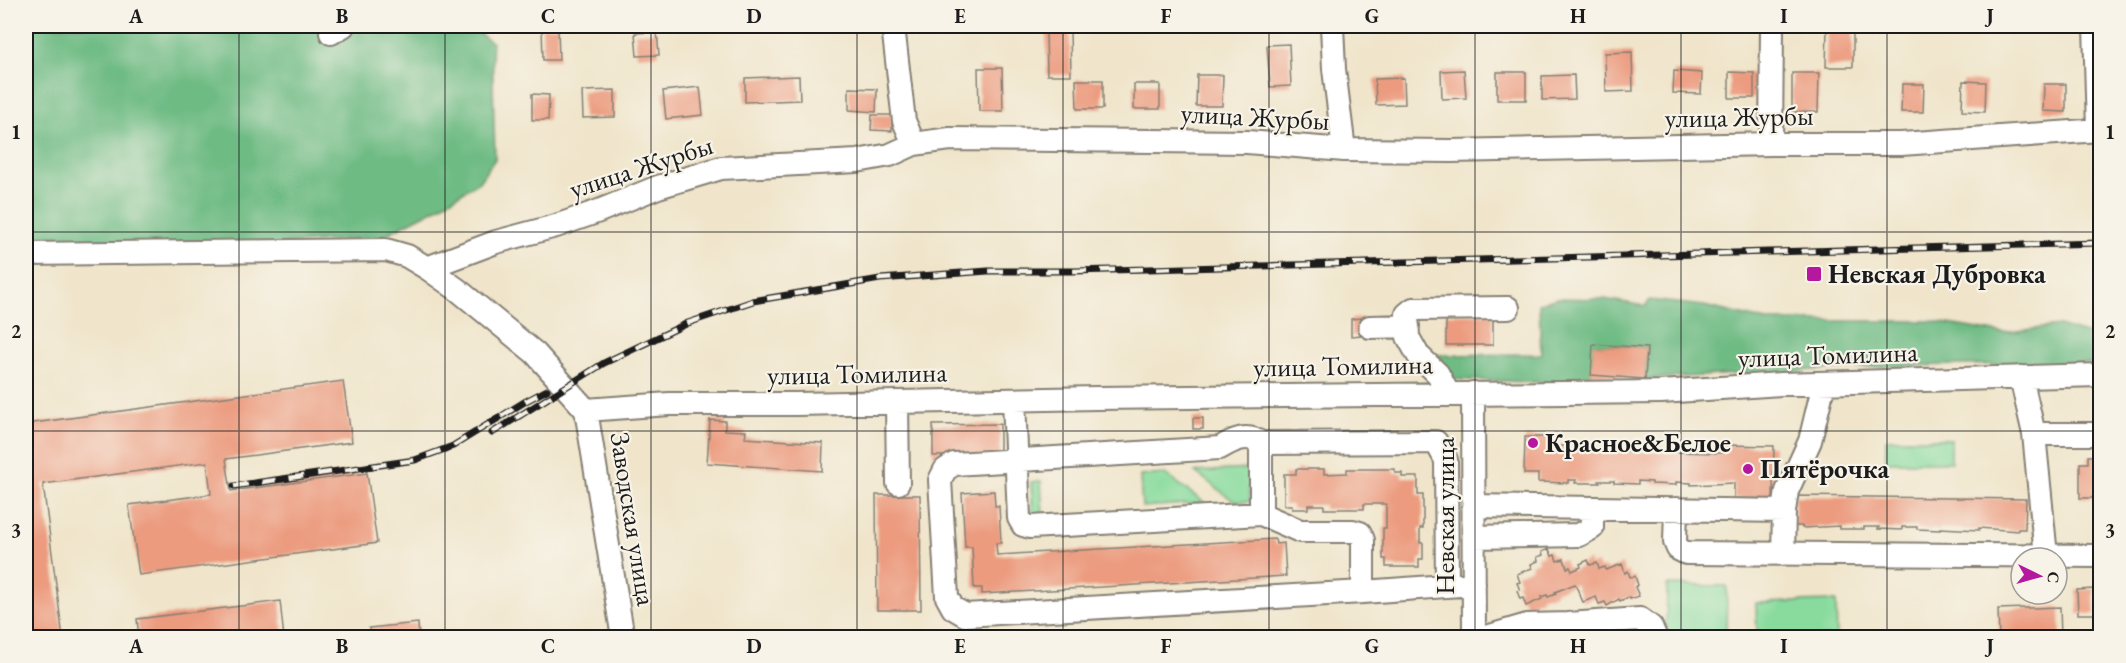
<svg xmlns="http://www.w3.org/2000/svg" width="2126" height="663" font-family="'EB Garamond',serif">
	<rect width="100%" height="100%" fill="#f7f3e8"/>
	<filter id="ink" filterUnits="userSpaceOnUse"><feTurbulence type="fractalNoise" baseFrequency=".0167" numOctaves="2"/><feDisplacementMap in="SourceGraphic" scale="12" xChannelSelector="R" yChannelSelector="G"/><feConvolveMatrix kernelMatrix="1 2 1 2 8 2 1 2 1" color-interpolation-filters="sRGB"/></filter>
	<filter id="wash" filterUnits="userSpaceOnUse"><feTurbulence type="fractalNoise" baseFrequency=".008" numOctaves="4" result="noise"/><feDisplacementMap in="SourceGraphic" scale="24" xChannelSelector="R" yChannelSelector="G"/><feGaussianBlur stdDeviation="1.35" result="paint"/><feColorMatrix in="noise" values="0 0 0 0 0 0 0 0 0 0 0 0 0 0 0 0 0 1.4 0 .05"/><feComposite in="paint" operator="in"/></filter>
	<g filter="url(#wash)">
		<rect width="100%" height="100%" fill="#f0e5cb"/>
		<path fill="#88db9d" stroke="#527c5c" stroke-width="1.5" d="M1886,439H1951V462H1886Z
			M1248,469L1250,501L1235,502L1195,472Z
			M1165,474L1205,503L1142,507L1140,476Z
			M1041,481L1043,515L1033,516L1031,482Z
			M1667,585L1727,586L1726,635L1666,634Z
			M1836,601L1837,637H1757L1756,603Z"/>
		<path fill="#6ebb84" stroke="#456c50" stroke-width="1.5" d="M26,26H401L475,30L492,43L495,159L479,182L437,208L381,237L273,245L26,246Z
			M1556,298L1604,299L1645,306L1650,300L1704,306L1767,321H1931L2001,333L2059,326L2100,338V363L1892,366L1645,379L1647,348L1594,344L1591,375L1558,383L1444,379L1434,355L1541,354L1539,304Z"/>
		<g id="blocks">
			<path fill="#ec9b7f" d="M542,27H558L559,60H543Z
				M1827,28L1853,29V67H1826Z
				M657,32L659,55L637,56L635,33Z
				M1046,32H1070L1071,75H1047Z
				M1289,44L1291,86L1270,87L1267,45Z
				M1632,52L1633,91L1606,92L1605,53Z
				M978,68H1002L1003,111H979Z
				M1464,70L1466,98L1442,99L1441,71Z
				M1674,71L1702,73L1701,94L1673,93Z
				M1497,72H1526V100H1497Z
				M1729,72L1754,73V98H1729Z
				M1792,73H1819L1818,112H1792Z
				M1197,75H1223L1222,106H1196Z
				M1574,75L1575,99L1542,100V76Z
				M799,76L800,100L745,102V78Z
				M1404,78L1405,104L1376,105L1375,79Z
				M1076,80H1103V109H1077Z
				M1963,81L1986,82L1985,112L1962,111Z
				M1134,84H1160V109H1134Z
				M1902,84H1924L1923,112H1901Z
				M2044,84H2066V112L2043,111Z
				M700,87L703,115L666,119L663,91Z
				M849,88L877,89L876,112L849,110Z
				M615,90V117L583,118L582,91Z
				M532,94L549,95L548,120H532Z
				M872,115H892V131L871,130Z
				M1446,314H1493V345H1446Z
				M1362,318V335L1351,336V319Z
				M1593,344L1647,348L1645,379L1591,375Z
				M343,381L352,442L226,459L231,491L367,473L377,543L139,575L129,505L211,494L207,462L43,484L63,638H26V424Z
				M1193,418H1203V429H1193Z
				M710,420L725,421V430L746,431L745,438L823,443L822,471L707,463Z
				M1000,424V455L933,456V425Z
				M1525,437H1555V446H1569V450L1723,453V445L1774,446L1773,499L1734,498V483L1691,485V483L1676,482V485L1652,484V482L1638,481V484L1614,483V481H1599L1600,483H1575L1576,480H1568V483L1538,482V474H1524Z
				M2088,456H2100V498H2080V463H2088Z
				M1296,469H1324V474L1347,473V469H1395V473H1402V477H1418V495H1423V528H1420V543H1423V559H1419V567H1386V559H1383V528H1386V504H1364V509H1324V505H1308V509H1292V505H1284V474H1296Z
				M994,491L995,506H999L1001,543H996L997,555L1275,539L1276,544L1284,543L1286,576L982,594V588H974L972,547H965L962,493Z
				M876,495H920L921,610H877Z
				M1795,496L2026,499L2025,529H2018V531L1979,528V530L1940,528V530L1917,529V527H1902V530L1878,529L1879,527H1864V529H1840V526L1802,528V526H1794Z
				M1549,549L1552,556L1555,555L1557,561L1564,559L1567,568L1570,567L1572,571L1581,567L1580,564L1588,560L1590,565L1597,563L1599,569L1605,567L1606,570L1622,564L1625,573L1628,571L1630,577L1635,576L1638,585L1635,587L1639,596L1630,599L1629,597L1620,601L1619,599L1607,606L1605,602L1599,604L1596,597L1583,602L1575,584L1555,592L1556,594L1548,597L1547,595L1541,597L1542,599L1526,606L1523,598L1520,599L1517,591L1520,590L1517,583L1520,582L1517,574L1532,568L1531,564L1538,561L1537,557L1543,555L1542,552Z
				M2094,589L2095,614H2078L2077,590Z
				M280,601L284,638H139L137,619Z
				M2060,607L2061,638H1999L1998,609Z
				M418,623L419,638H370L369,628Z"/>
		</g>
	</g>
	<g filter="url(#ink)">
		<use href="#blocks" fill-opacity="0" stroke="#868074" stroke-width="1.5"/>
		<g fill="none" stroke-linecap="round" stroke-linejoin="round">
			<defs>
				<path id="minor" d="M893,26L904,121L914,144
					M1332,26L1334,69L1344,150
					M2095,26L2098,130
					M331,33L343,26
					M1771,144L1772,26
					M26,254L386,250L407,256L427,268L458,290L535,353L586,410
					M427,268L496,242L556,226L599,211L658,187L721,168L857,161L890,155L914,144L950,139L1247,142L1344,150L1451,151L1771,144H1901L2100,130
					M1370,327L1408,326
					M2021,377L2034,434L2046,556
					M1448,393L1438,374L1418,355L1408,337L1407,314L1413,309L1508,308
					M1473,393L1474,638
					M1014,400L1019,518L1023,525L1030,527L1261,514L1300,531H1353L1360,533L1363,540V592L1474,584
					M897,402L898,483
					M586,410L669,404H796L1097,398L1661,392L1781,384L2100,375
					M586,410L623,638
					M2034,434H2100
					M1261,443V514
					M1474,506L1784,511
					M1676,509L1675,542L1678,549L1686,553L2100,556
					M1474,537L1579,535L1592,528V508
					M1783,554L1784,511L1787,491L1810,441L1824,383
					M1363,592L965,615L953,608L947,597L940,480L945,470L954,464L1220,448C1233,440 1247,433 1261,443L1436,442L1446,460L1447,586
					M1483,638L1527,625L1568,624L1640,619L1651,627L1656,638"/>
			</defs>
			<use href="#minor" stroke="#868074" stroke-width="26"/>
			<use href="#minor" stroke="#fff" stroke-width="22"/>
			<defs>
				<path id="rail" d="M492,433L604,363L688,323L753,301L880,279L988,271H1073L2100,243
					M234,486L415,460L453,446L526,401L547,390"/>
			</defs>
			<use href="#rail" stroke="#1c1c1c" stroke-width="7"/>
			<use href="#rail" stroke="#f7f3e8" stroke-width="4.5" stroke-dasharray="14" stroke-linecap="butt"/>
		</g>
	</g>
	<path fill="none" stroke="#1c1c1c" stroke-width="1.5" stroke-opacity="0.55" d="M239,26V638M445,26V638M651,26V638M857,26V638M1063,26V638M1269,26V638M1475,26V638M1681,26V638M1887,26V638M26,232H2100M26,431H2100"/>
	<g fill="#b5179e" stroke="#f7f3e8" stroke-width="2">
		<rect x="1806" y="266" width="16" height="16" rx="3"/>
		<circle cx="1533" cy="443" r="6"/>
		<circle cx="1748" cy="469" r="6"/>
	</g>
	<g text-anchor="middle" stroke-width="4.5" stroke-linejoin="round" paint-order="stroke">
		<g font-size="27" fill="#1c1c1c" stroke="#f7f3e8">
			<text transform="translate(1255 117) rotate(3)" y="9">улица Журбы</text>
			<text transform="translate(1739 117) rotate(-1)" y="9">улица Журбы</text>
			<text transform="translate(641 167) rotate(-18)" y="9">улица Журбы</text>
			<text transform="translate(1828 355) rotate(-2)" y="9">улица Томилина</text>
			<text transform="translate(1343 366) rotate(-1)" y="9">улица Томилина</text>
			<text transform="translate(857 374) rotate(-1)" y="9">улица Томилина</text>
			<text transform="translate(1445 516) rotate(-90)" y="9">Невская улица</text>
			<text transform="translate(633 519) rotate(81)" y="9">Заводская улица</text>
		</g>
		<g font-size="27" font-weight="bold" fill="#1c1c1c" stroke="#f7f3e8" text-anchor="start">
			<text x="1828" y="283">Невская Дубровка</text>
			<text x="1545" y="452">Красное&amp;Белое</text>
			<text x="1760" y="478">Пятёрочка</text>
		</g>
	</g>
	<rect width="2126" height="663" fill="none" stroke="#f7f3e8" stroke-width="66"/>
	<g transform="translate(2039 576) rotate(95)"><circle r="28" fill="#f7f3e8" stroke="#9f9d96" stroke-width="1.5"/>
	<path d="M0-4.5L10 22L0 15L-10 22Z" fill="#b5179e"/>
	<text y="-9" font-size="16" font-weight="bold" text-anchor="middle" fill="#1c1c1c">С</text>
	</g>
	<rect x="33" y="33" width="2060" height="597" fill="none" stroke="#1c1c1c" stroke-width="2"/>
	<g font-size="20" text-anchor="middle" font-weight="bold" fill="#1c1c1c">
		<text x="136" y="23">A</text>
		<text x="342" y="23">B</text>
		<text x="548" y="23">C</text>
		<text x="754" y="23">D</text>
		<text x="960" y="23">E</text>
		<text x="1166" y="23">F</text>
		<text x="1372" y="23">G</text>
		<text x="1578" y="23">H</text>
		<text x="1784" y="23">I</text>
		<text x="1990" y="23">J</text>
		<text x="16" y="139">1</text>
		<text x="2110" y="139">1</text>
		<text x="16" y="338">2</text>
		<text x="2110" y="338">2</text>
		<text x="16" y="537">3</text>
		<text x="2110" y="537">3</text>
		<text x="136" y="653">A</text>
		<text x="342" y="653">B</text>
		<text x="548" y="653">C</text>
		<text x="754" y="653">D</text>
		<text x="960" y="653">E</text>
		<text x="1166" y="653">F</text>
		<text x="1372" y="653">G</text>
		<text x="1578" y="653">H</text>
		<text x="1784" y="653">I</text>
		<text x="1990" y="653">J</text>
	</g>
</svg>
